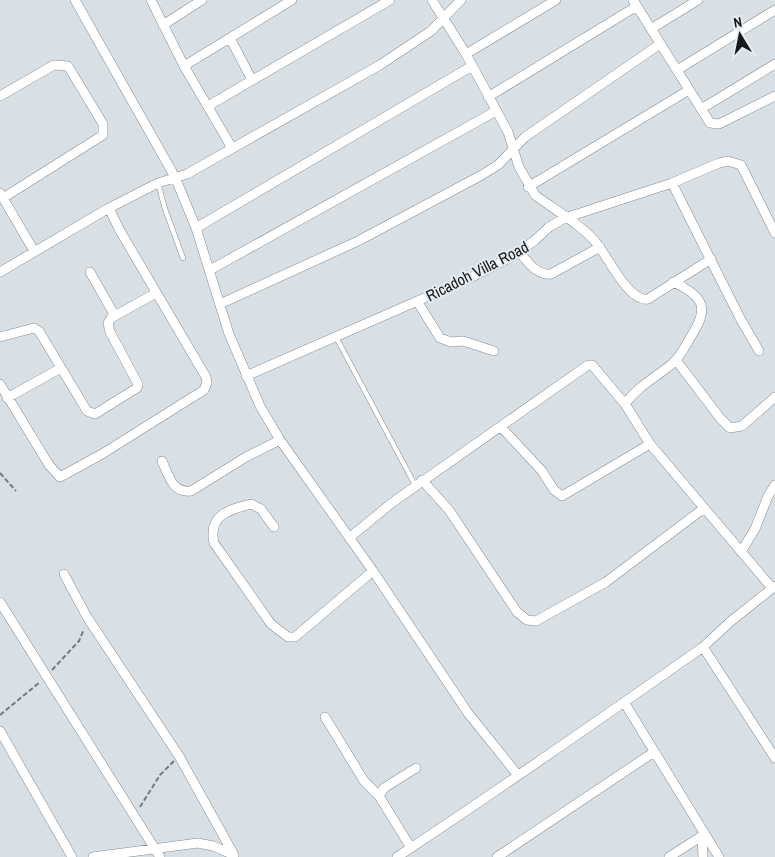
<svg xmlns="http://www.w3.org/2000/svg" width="775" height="857" font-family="'Archivo Narrow',sans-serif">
	<rect width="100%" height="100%" fill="#d9e0e5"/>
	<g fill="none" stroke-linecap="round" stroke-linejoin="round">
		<defs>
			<path id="lane" d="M158,183L165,209L183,258
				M336,337L415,485"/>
			<path id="street" d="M75,0L175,177L196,228L229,334L260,406L280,440L373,571L468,713L517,774
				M151,0L184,66L232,148
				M432,0L466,54L508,132L519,167L535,195C552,208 586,228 598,245C608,258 630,303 648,299L711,259
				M633,0L710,123L719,124L775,96
				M163,25L202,0
				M651,29L698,0
				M230,38L252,80
				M466,54L556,0
				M184,66L292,0
				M677,70L775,10
				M0,96L54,65L68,66L103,124V135L3,198L0,193
				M488,97L637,6
				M208,106L390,0
				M701,109L775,64
				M672,183L740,318L759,351
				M528,187L689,90
				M3,198L34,251
				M109,208L158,183L187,174L380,65L431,31L461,0
				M196,228L472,66
				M519,252C528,262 537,276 551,274L600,247
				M210,270L496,111
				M0,272L109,208L119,229L206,377L207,383L204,390L102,454L60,477L49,465L0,384
				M90,272L115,316
				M417,301L440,338L451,342L463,341L494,351
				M220,304L358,241L480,176L498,165L525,137L660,44
				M0,337L34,328L39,331L87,411L95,414L137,388L138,384L110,332L108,323L111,318L156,293
				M676,360L720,418L730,428L742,426L775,397
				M246,376L470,278L513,256L534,241L549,227L565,218L672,183L719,163L728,161L741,165L775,233
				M7,398L61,368
				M625,404C637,387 656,377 672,364C680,357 685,347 690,338C709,309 706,297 673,282
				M501,427L542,471L554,490L562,496L650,444
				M162,461C169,476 172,493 191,491L246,457L280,440
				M422,480L449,510L517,612L527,620L536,621L606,582L703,509
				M274,527L261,509L251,504C228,510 208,515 214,543L271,624L288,637H295L373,571
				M349,538L393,502L588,365H592L625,404L650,444L772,588
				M741,552L755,529L768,496L775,485
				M64,574L87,617L179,756L234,855
				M0,602L160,857
				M703,647L775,758
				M624,702L719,857
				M325,717L364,781L379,796L411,848
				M0,731L72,857
				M379,796L384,788L416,768
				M702,836L703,857
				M93,857L198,843L213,846L234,855
				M397,857C500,789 602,718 703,647L730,622L775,586
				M497,857L654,752
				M669,857L705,834"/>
		</defs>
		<use href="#lane" stroke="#858c90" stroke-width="5.5"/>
		<use href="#street" stroke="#858c90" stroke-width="10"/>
		<path stroke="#74797c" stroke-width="2" stroke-dasharray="5 2.5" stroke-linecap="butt" d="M0,473L16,491
			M52,670L79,641L84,629
			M0,715L40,682
			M140,807L160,775L174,761"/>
		<use href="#lane" stroke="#fff" stroke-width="4.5"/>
		<use href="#street" stroke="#fff" stroke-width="9"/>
	</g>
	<g text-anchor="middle" stroke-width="4" stroke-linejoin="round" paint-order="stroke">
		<g font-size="16" fill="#16181a" stroke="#e6edf2">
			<text transform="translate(477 271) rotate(-27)" y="6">Ricadoh Villa Road</text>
		</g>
	</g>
	<g transform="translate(740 35) rotate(350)" stroke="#e6edf2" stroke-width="4" paint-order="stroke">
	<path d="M0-4L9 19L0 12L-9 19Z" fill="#16181a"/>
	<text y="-8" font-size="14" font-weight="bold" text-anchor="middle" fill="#16181a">N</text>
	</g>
</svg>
